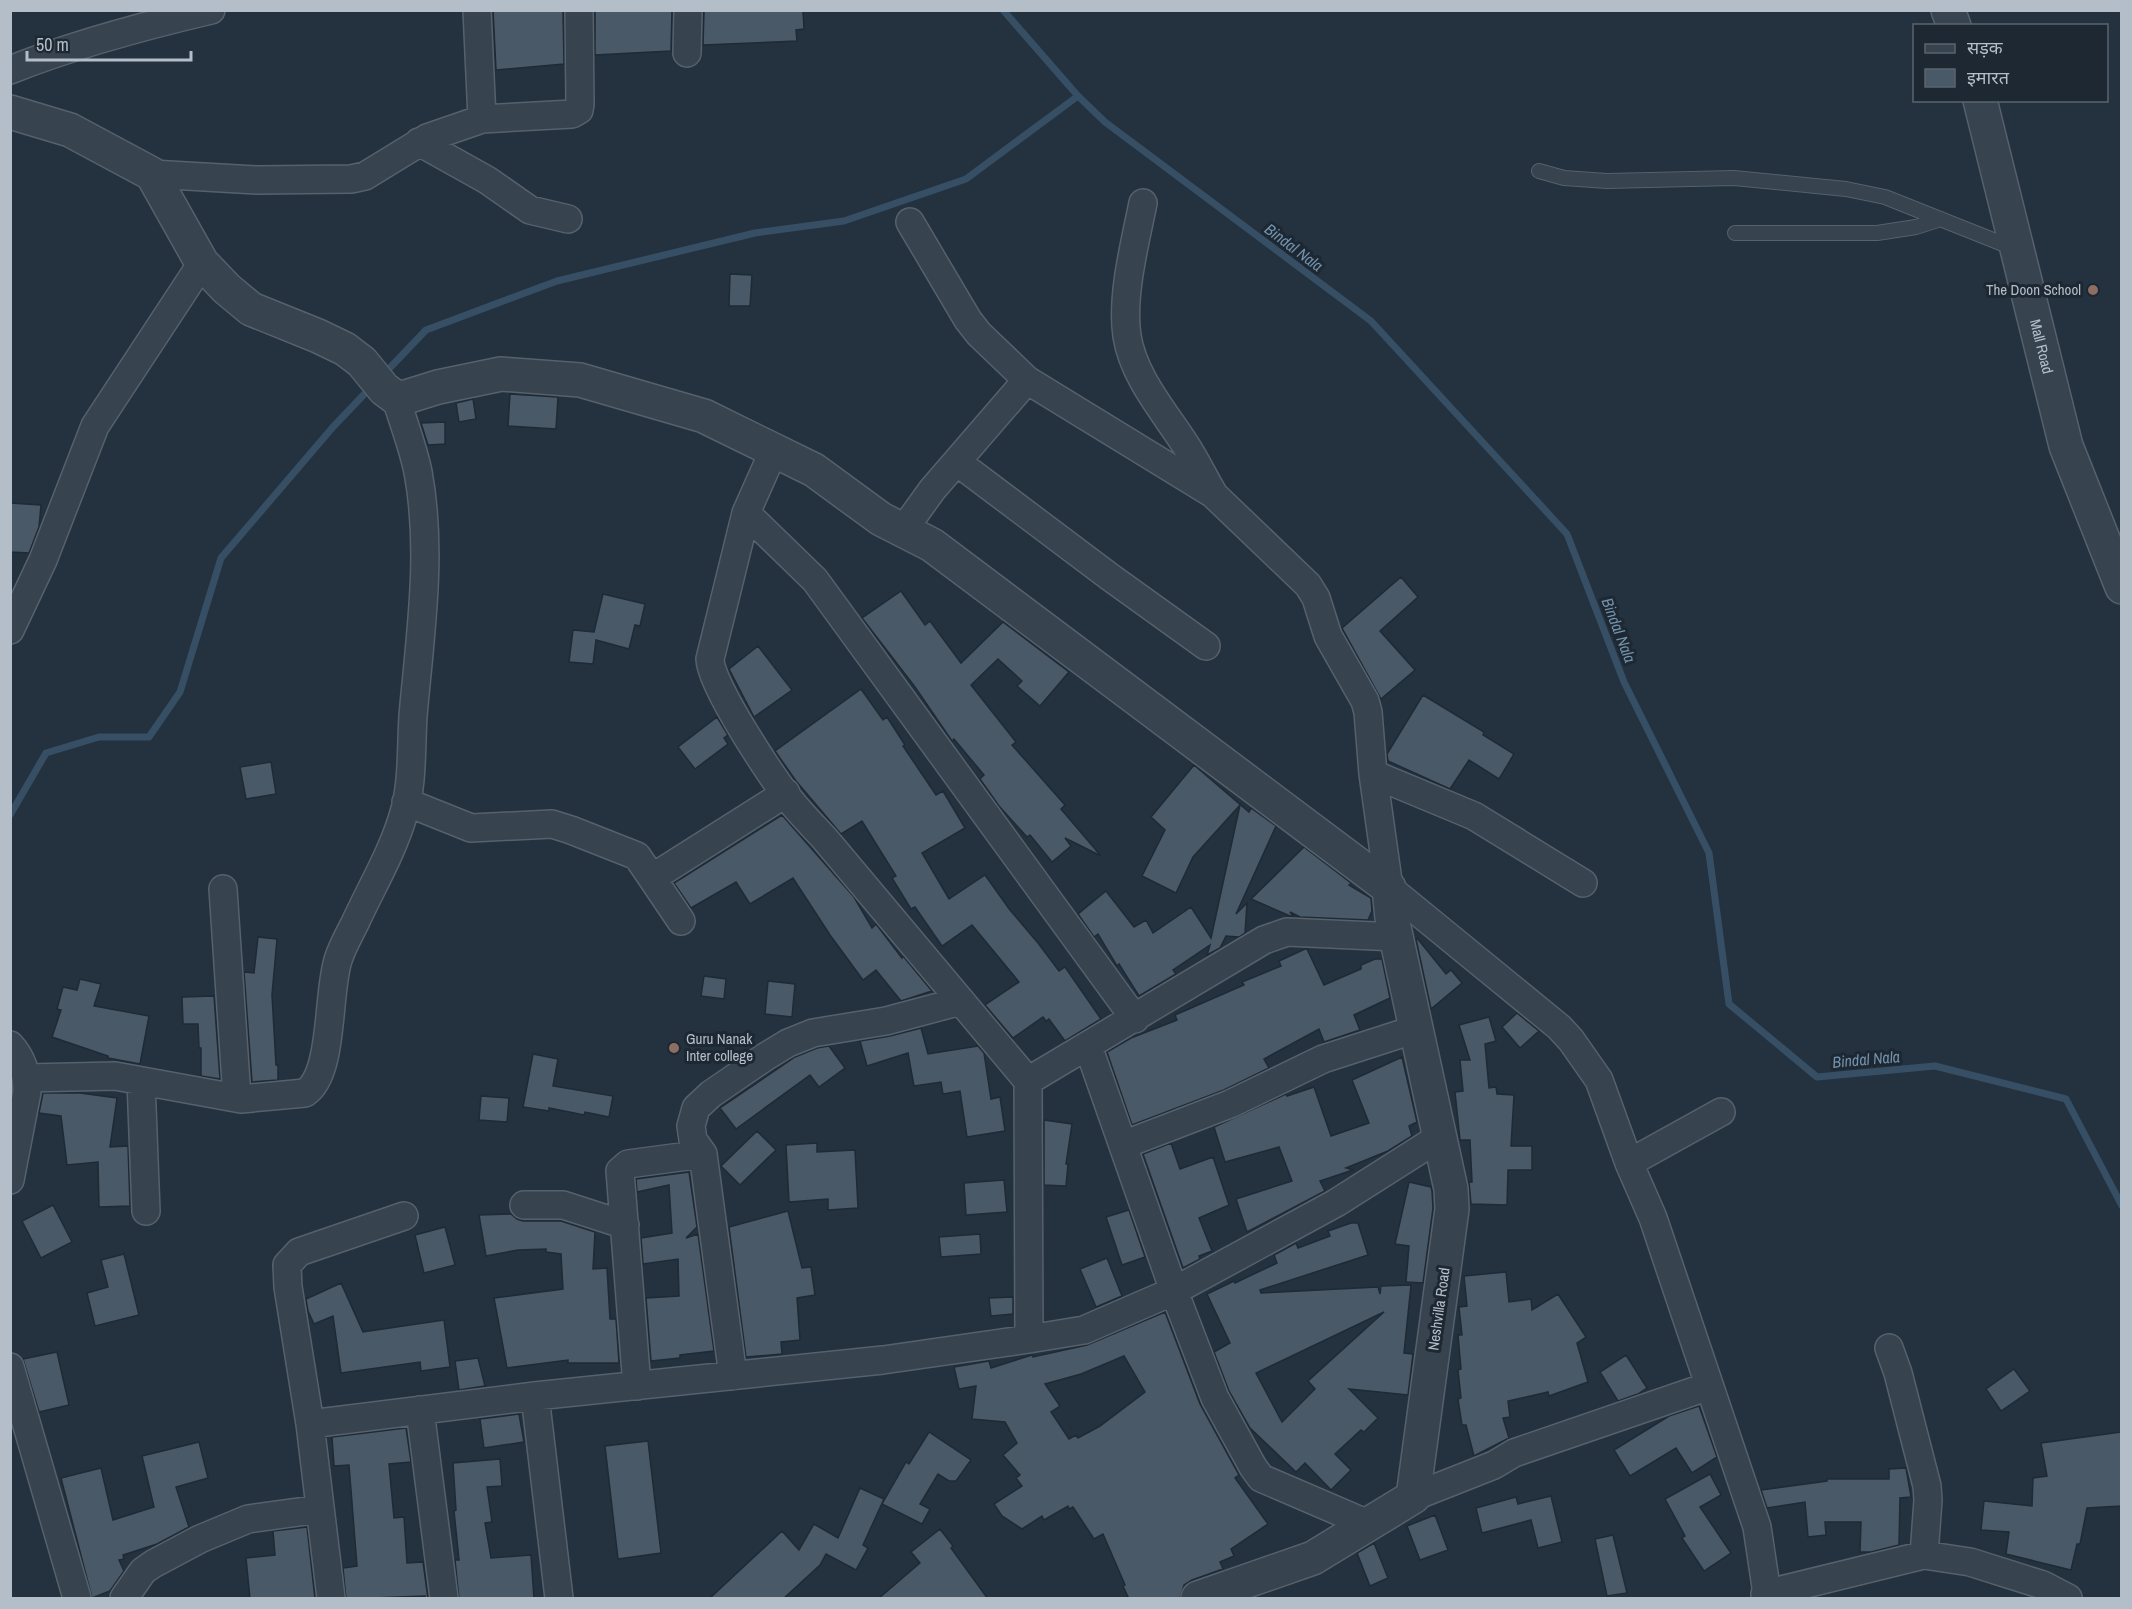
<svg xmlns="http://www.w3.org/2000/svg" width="2132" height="1609" font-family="'Archivo Narrow','Noto Sans Devanagari',sans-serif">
	<rect width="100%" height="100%" fill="#23323e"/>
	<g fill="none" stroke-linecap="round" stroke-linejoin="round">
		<path stroke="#374f65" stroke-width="7" d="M1003,10L1078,96L1105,122L1371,321L1567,534L1624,682L1709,853L1729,1004L1817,1077L1935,1066L2066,1099L2122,1206
			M384,374L426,330L557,281L755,233L844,221L966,179L1078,96
			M10,815L46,753L99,737H149L180,692L221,558L333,427L372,386"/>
	</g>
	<path fill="#495967" stroke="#1f2a35" stroke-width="1.5" fill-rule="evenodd" d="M493,10H563L564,64L496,70Z
		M595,10H672L671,51L595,55Z
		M704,10L803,11L804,29L796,30L797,41L703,45Z
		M730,274L752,275L750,306H729Z
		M510,394L558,397L556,429L508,426Z
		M473,399L476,419L459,422L456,403Z
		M445,422V444L428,445L421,423Z
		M10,503L41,505L39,527L29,553L10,552Z
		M1401,577L1418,597L1380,631L1415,670L1381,699L1342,628Z
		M901,591L925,625L930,621L961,663L1003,622L1069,672L1040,706L1017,686L1022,681L998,659L971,685L1016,742L1012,745L1065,805L1061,809L1101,856L1065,838L1071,846L1052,862L1030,835L1027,837L999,806L980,779L984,775L954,739L952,741L915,687L862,618Z
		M603,594L645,604L640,626L635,625L629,649L596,640L593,664L569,662L573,630L594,632Z
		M758,646L792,690L754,717L729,669Z
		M861,689L883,720L887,717L905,745L903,746L936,795L943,791L965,828L922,853L949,899L985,875L1010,910L1038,943L1059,971L1065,967L1101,1019L1065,1041L1049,1019L1046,1021L1043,1017L1013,1038L985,1005L1019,982L972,925L942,946L915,907L911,909L892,878L896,876L862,821L841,834L796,781L775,751Z
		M1423,695L1484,732L1483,735L1514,754L1499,779L1469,760L1450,789L1388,761L1387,754Z
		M717,717L728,735L724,738L728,744L695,769L678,747Z
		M271,762L276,794L246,799L240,767Z
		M1194,765L1249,812L1251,808L1276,826L1236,914L1247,903L1245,933L1239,937L1226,936L1220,948L1207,955L1210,945L1173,970L1176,974L1139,996L1119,964L1117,966L1098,934L1094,937L1078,914L1106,891L1134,927L1146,920L1153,933L1191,907L1211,938L1240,805L1193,857L1176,893L1142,876L1165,830L1151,817Z
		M782,815L854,897L872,928L876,924L902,958L903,956L932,991L901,1001L876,970L863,980L830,935L793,878L750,904L736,882L691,908L674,883Z
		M1304,847L1351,883L1349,885L1371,898L1372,911L1368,920L1300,917L1290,912L1293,916H1290L1251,899Z
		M258,937L277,939L272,995L276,1065H278V1080L252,1082L244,972L254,973Z
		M1417,938L1446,974L1451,970L1462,983L1431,1009L1416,939Z
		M1305,949H1307L1324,985L1361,969V965L1375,959H1382L1390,998L1354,1015L1360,1030L1324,1042L1319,1029L1264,1059L1269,1068L1224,1090L1132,1125L1107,1052L1131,1038L1177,1020L1175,1015L1244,985L1242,982L1281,966L1279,961Z
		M704,976L726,979L724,999L701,996Z
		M80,979L101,984L94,1006L149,1016L140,1064L108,1058V1056L52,1037L61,1010L57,1009L63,987L77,990Z
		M768,981L795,984L792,1017L765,1014Z
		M214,996L220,1079L201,1076V1048H199L198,1024H183L182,997Z
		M1517,1013L1539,1031L1520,1048L1502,1027Z
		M1489,1017L1496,1041L1485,1044L1489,1088L1496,1087L1497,1094L1514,1095L1511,1146H1532V1170H1508L1507,1205L1471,1204L1469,1182H1472L1470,1140H1460L1455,1092L1463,1091L1460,1060H1470L1459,1025Z
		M921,1028L928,1054L978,1046L984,1053L991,1099L1000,1097L1005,1131L967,1137L960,1091L943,1094L941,1082L914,1086L908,1053L867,1066L860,1041L890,1036Z
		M829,1046L845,1068L819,1087L810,1075L736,1129L720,1108L795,1057L817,1048Z
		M533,1054L558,1059L553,1086L613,1096L609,1117L585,1112L584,1115L549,1108V1111L523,1107Z
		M1402,1057L1417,1122L1409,1126L1412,1136L1388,1151L1346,1168L1353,1170L1320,1181L1325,1191L1247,1232L1236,1199L1292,1181L1279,1147L1225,1162L1214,1127L1286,1094L1287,1096L1314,1087L1331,1136L1369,1123L1352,1080Z
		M43,1093H80L117,1098L110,1147L128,1146L130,1206L99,1207L98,1162L67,1165L61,1116L39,1113Z
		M481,1096L509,1098L507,1122L479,1120Z
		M1044,1120L1072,1124L1066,1164H1068L1066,1186L1044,1185Z
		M757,1131L776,1150L740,1185L721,1166Z
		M817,1143V1152L855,1150L858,1208L828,1210V1199L789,1202L786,1145Z
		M1171,1143L1180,1169L1213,1157L1229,1205L1199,1218L1212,1251L1199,1256L1200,1259L1183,1268L1143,1154Z
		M689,1172L697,1227L686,1238L698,1234L714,1351L680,1355V1358L651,1361L646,1298L679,1296L678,1259L643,1264L641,1238L672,1233L669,1185L637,1192L636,1179Z
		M1004,1180L1007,1212L966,1215L964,1183Z
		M1409,1182L1431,1187L1432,1191L1433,1208L1423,1283L1406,1282L1409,1246L1395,1244Z
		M53,1205L72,1242L41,1258L22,1221Z
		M1129,1210L1145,1257L1122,1265L1106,1217Z
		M788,1211L802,1268L811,1267L815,1295L797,1298L800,1340L781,1342L782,1354L746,1357L729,1227Z
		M511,1214L517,1219L523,1221H561L595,1232L593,1269L607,1268L610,1319H616L619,1363H568V1360L507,1368L494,1298L563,1289L561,1254L546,1252V1249L518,1250L486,1256L479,1215Z
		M1351,1223H1358L1368,1255L1260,1290L1261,1293L1378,1287L1380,1294L1381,1286L1411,1285L1404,1353L1413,1354L1408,1395L1349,1389L1378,1418L1364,1432L1361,1430L1335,1454L1351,1470L1331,1490L1305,1463L1296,1472L1250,1428L1229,1391L1214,1352L1230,1343L1207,1294L1234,1281L1235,1283L1277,1263L1274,1255L1296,1243L1298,1248L1330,1236L1328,1231ZM1384,1312L1308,1381L1315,1389L1282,1422L1256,1373Z
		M445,1227L455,1265L424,1273L415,1235Z
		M980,1234L981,1254L941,1257L939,1237Z
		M124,1254L139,1315L95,1326L87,1293L108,1287L101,1260Z
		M1107,1258L1122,1296L1096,1307L1080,1269Z
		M1506,1272L1509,1302L1531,1299L1532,1310L1558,1294L1586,1337L1577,1343L1588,1382L1549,1396L1548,1392L1508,1401L1510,1417L1503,1418L1509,1438L1474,1456L1466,1425H1462L1458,1399L1461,1398L1458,1370L1461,1369L1458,1335H1462L1459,1307L1467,1306L1464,1276Z
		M341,1283L363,1332L444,1320L450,1367L421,1371L420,1362L341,1373L333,1316L314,1324L308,1311L306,1299Z
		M1013,1297V1314L991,1316L989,1298Z
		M1165,1312L1200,1404L1239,1475L1235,1478L1268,1524L1231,1549L1234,1556L1220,1562L1223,1569L1192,1580L1184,1585L1180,1598L1129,1599L1123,1586L1125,1585L1103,1534L1094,1539L1073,1507L1069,1509L1068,1506L1044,1520L1042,1516L1022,1529L1002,1516L994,1504L1022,1486L1016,1478L1020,1475L1003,1455L1017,1443L1005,1422L972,1419L976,1386L959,1389L954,1367L989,1361L991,1368L1032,1355L1033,1357L1087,1345ZM1124,1356L1145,1392L1100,1426L1078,1438L1076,1435L1069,1439L1051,1412L1060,1406L1045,1384L1081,1374Z
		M57,1352L69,1405L39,1412L23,1359Z
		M1626,1355L1647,1388L1638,1394L1618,1401L1600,1372Z
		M478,1358L485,1386L459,1390L455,1361Z
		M2014,1369L2030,1391L2001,1411L1986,1389Z
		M1699,1406L1717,1457L1692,1473L1676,1448L1630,1476L1614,1450L1669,1416Z
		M519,1414L524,1442L484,1448L480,1419Z
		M406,1428L411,1462L389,1464L394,1518L404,1517L407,1563L423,1562L428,1599H425V1596L346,1599L343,1568L357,1566L349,1465L334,1466L332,1437Z
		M929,1432L971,1460L956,1481H949L938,1474L920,1504L930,1509L922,1524L882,1504L906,1462L909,1464Z
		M2121,1432V1506L2087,1508L2080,1544H2077L2071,1570L2006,1554L2009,1532L1981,1530L1984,1501L2032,1506L2033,1478L2047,1476L2041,1443Z
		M648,1441L661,1553L618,1559L605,1446Z
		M199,1442L208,1478L176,1487L189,1527L157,1544L123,1555L124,1559L119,1560L124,1571L110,1591L92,1598L61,1478L101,1468L113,1520L154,1507L142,1456Z
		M500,1459L502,1486L487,1487L492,1522L485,1523L491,1558L531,1555L534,1599H459L455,1560H459L454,1511L456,1510L453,1463Z
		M1906,1468L1911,1497L1900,1498L1899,1545L1871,1552H1860L1861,1522H1825L1826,1535L1808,1537L1805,1502L1767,1508L1761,1490L1827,1481V1479H1889V1469Z
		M1710,1474L1721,1495L1700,1507L1731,1553L1704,1571L1682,1538L1685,1536L1665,1499Z
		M860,1488L884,1499L863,1545L868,1548L856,1570L826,1554L820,1565L783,1599H709L782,1531L799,1550L814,1524L838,1538Z
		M1551,1496L1562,1542L1538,1548L1531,1520L1482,1533L1476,1508L1516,1497L1518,1504Z
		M1435,1515L1448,1550L1420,1560L1407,1526Z
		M307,1527L315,1599H250L246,1558L275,1555L273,1531Z
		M940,1529L953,1546L951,1548L988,1599H878L920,1563L911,1552Z
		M1613,1535L1627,1593L1607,1596L1595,1539Z
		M1374,1543L1388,1578L1370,1586L1357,1553Z"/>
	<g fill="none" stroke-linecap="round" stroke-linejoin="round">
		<defs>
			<path id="service" d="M1539,171L1564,178L1607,181L1734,178L1846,189L1885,197L2013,248
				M1735,233H1877L1916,227L1941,219"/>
			<path id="minor" d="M687,53L688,10
				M10,70C75,44 143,26 211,10
				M482,119L572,114L579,110L580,104L579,10
				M419,142L487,180L530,210L568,219
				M152,174L257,180L351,179L365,176L427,138L482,119L477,10
				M1143,203C1135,243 1121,296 1127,336C1133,375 1162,409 1183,441C1194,457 1203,476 1213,493
				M910,222L968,320L979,334L1027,380
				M774,450L746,513L710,659C710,685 775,782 794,805C804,817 815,828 825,839L1028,1081L1029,1339
				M957,462L1110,577L1206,646
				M746,513L815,580L1135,1019
				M904,529L932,490L1027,380L1213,494L1308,585L1316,598L1328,636L1365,701L1368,712L1373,774
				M10,630L43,560L95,426L202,263
				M406,802L471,828L552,824L571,830L637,856L652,878
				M1583,883L1474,816L1373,774L1389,888L1559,1027L1571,1040L1599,1080L1629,1163L1653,1218L1757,1527L1766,1587L1765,1598
				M223,889L237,1098
				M681,921L652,878L786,793
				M10,1045C23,1059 27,1074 27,1092L10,1180
				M27,1078L115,1076L241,1099L305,1093C334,1074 327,995 338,960C342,947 349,935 355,923C371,888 392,853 403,816C413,786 411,747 413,716C420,636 433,552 418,472C413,447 403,422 396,398
				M141,1081L146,1211
				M1028,1081L1264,940L1287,932L1396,937
				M1123,1145L1230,1104L1323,1059L1416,1029
				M703,1154L733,1376
				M1629,1163L1721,1112
				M524,1205H563L625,1225
				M1889,1348L1898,1373L1927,1486L1928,1500L1924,1555
				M10,1367L77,1598
				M637,1386L620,1171L628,1164L703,1154L693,1140L691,1126L696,1108L711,1094L765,1057L788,1043L813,1033L886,1021L961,1001
				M535,1396L559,1598
				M420,1410L444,1598
				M310,1424L535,1396L883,1360L1029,1339L1084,1330L1174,1291L1088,1046
				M1413,1497L1494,1465L1514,1453L1709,1386
				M1368,1524L1261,1478L1253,1467L1215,1398L1174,1291L1336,1203L1440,1137
				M1765,1594L1924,1555L1970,1562L2043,1585L2068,1598
				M124,1598L143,1571L153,1564L200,1539L248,1519L320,1509
				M331,1598L310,1424L288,1287L287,1265L299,1252L404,1216"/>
			<g id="tertiary">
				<path d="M1948,10L1954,26"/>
				<path id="s1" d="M1980,100L2066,446L2122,587"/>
				<path d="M10,112L70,130L152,174L202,263L227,289L251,309L318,336L345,349L362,362L384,389L396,398L406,397L438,387L501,374L580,380L704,416L814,470L881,519L932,545L1389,888L1392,918L1451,1189L1452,1209L1413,1497L1313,1558L1198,1598"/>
			</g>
		</defs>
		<use href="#service" stroke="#56616c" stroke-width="16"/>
		<use href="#minor" stroke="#56616c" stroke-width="30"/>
		<use href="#tertiary" stroke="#56616c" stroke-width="36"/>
		<use href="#service" stroke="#37434e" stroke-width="14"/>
		<use href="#minor" stroke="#37434e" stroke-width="27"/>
		<use href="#tertiary" stroke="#37434e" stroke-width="33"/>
	</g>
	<g fill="#8d6e63" stroke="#1d2833" stroke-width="2">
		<circle cx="2093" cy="290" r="6"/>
		<circle cx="674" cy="1048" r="6"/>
	</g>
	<g text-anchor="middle" stroke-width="6" stroke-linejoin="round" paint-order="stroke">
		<g font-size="15" fill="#b3bec9" stroke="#1d2833" text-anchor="end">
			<text x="2081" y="295">The Doon School</text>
			<text x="686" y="1044" text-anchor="start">Guru Nanak<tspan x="686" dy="17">Inter college</tspan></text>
		</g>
		<g font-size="15" fill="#b3bec9" stroke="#1d2833">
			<text dy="5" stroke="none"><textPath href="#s1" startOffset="254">Mall Road</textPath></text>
			<text transform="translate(1439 1309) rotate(-82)" y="5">Neshvilla Road</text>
		</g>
		<g font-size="16" font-style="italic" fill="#7392ac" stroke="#1d2833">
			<text transform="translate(1294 247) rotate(37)" y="6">Bindal Nala</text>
			<text transform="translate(1619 630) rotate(69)" y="6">Bindal Nala</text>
			<text transform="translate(1866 1059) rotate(-5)" y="6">Bindal Nala</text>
		</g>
	</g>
	<rect width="2132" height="1609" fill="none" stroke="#b3bec9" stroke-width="24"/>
	<rect x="1913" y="24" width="195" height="78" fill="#1d2833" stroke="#59646f" stroke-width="1.5"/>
	<rect x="1925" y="44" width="30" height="9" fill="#37434e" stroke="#59646f" stroke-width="1.5"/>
	<text x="1967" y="54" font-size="18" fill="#b3bec9">सड़क</text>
	<rect x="1925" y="69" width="30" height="18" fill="#495967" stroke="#59646f" stroke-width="1.5"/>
	<text x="1967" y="84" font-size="18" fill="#b3bec9">इमारत</text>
	<path d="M27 51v9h164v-9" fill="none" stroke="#b3bec9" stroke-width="3"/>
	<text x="36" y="51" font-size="18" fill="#b3bec9" stroke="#1d2833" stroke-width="4.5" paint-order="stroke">50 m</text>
</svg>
